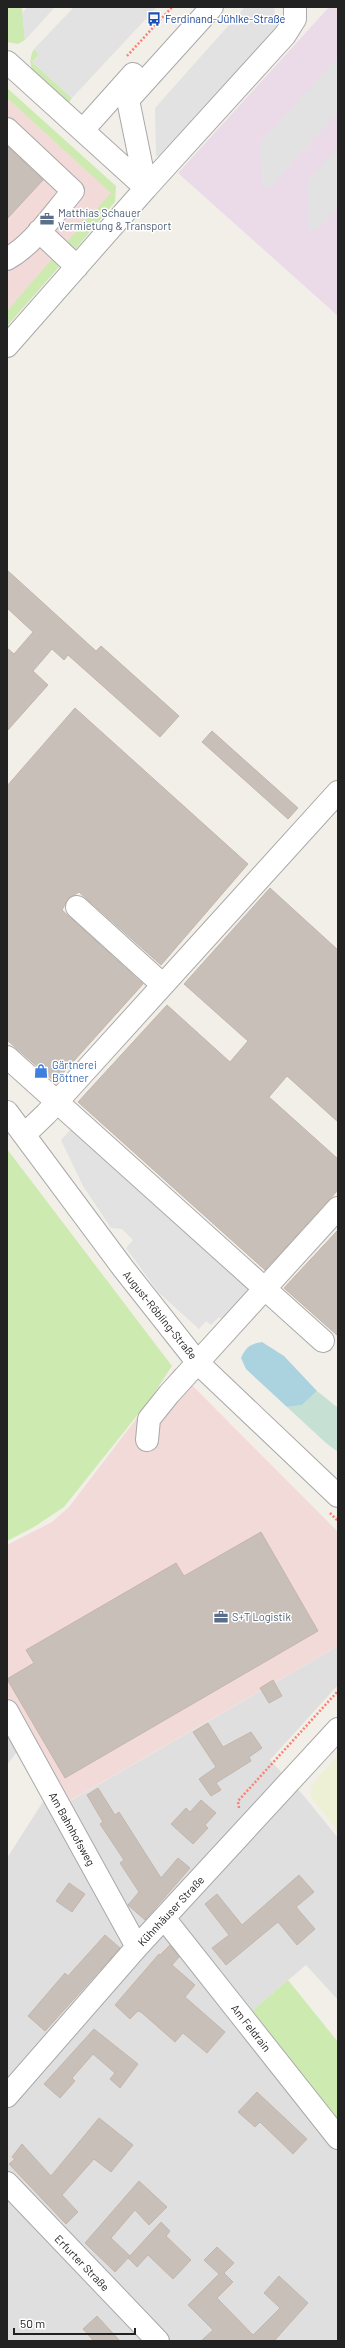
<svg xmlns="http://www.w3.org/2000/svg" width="345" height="2348" font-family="Barlow,sans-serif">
	<rect width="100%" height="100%" fill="#f2efe9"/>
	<path fill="#e0dfdf" d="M338,1646V1685L270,1760L304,1796L338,1838V2000L306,1965L252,2011L338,2121V2341H7V1858L46,1797L53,1811Z
		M7,1728L19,1749L7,1765Z"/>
	<path fill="#f2dad9" d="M7,98L112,193L7,311Z
		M175,1368L338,1532V1646L66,1803L7,1695V1545L52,1522L69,1507Z"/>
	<path fill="#ebdbe8" d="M329,7H338V316L178,173Z"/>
	<path fill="#eef0d5" d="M338,1756V1831L311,1797V1788L320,1775Z"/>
	<path fill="#cdebb0" d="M7,7H22L25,40L18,44L7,42Z
		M34,49L39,54L32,62L72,98L68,104C51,89 20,74 34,49Z
		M7,88L116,186L115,202L73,252L64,245L111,193L7,98Z
		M52,259L59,267L7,326V311Z
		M7,1149L172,1366L151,1398L64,1507L34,1527L7,1541Z
		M288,1980L338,2042V2121L252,2011Z"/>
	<path fill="#c6e0d4" d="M317,1391L338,1408V1452L326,1443L287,1407L302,1405Z"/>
	<path fill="#e2e2e2" d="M28,7H55L25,40L22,13Z
		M74,7H157L72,98L32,62L39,54L34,49Z
		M245,7H274L277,33L167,155L156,156L155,108Z
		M338,57V112L271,186L263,188L259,144Z
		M338,148V207L318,229L309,231L307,181Z
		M74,1126L252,1286L225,1322L219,1317L211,1325L206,1321L199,1329L158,1292L126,1248L133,1240L122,1229L111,1228L83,1186L61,1140Z"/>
	<path fill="#aad3df" d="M262,1342L284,1356L317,1391L302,1405L287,1407L246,1369L241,1358C246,1347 250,1344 262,1342Z"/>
	<path fill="#c7bfb8" stroke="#c4b6ab" d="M7,146L43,180L7,219Z
		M7,570L96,651L101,646L179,716L160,737L68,655L64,660L52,649L33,671L48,685L7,731V648L14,654L33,632L7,608Z
		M75,708L248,864L161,965L79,892L68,899L62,910L143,984L55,1082L7,1040V786Z
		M212,731L298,808L288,819L202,742Z
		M270,888L338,950V1122L287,1076L269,1097L338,1159V1190L265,1270L78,1102L167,1005L230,1062L248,1041L184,984Z
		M338,1230V1336L284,1288Z
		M261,1532L318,1631L65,1778L7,1679L34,1663L26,1650L176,1563L184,1576Z
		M273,1680L282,1696L269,1703L260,1688Z
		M208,1723L223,1747L251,1732L262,1748L249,1757L251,1761L216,1783L221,1790L211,1796L199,1779L216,1767L193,1732Z
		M98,1788L115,1815L119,1812L161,1878L178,1858L190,1868L145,1920L128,1905L139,1892L120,1863L124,1860L100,1824L103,1822L87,1795Z
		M201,1800L216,1813L205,1825L208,1828L193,1844L171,1824L186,1808L190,1812Z
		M299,1875L314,1892L296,1907L315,1929L297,1945L278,1922L226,1965L212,1948L229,1935L205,1904L217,1894L242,1925Z
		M69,1883L85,1894L72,1912L56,1901Z
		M105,1935L120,1948L45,2031L28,2016L65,1973L68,1976Z
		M170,1945L179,1957L172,1965L195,1985L185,1997L225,2032L207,2053L183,2033L175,2042L141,2012L138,2011L130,2019L115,2005L159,1954L160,1955Z
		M94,2029L138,2064L120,2088L110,2079L115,2073L93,2054L72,2078L75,2081L60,2098L44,2084Z
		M257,2092L307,2139L293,2154L260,2122L255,2127L238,2112Z
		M99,2118L133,2145L111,2172L94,2159L62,2195L78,2212L66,2224L9,2164L15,2159L12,2157L22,2144L51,2176Z
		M139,2181L167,2207L149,2225L135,2210L111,2238L130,2256L115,2272L85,2243Z
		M161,2222L170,2231L166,2236L191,2260L173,2279L148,2255L137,2267L128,2258Z
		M217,2247L234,2263L224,2273L233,2282L217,2298L253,2335L280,2308L264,2293L279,2276L308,2303L274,2341H201L213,2330L188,2305L219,2274L204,2260Z
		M97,2316L120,2341H94L83,2329Z"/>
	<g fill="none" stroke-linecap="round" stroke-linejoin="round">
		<defs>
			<path id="minor" d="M7,62L146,188L7,346
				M7,129L73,191C53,214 34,244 7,259
				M83,130L133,74
				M146,188L285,35L295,19V7
				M146,188L128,100L212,7
				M39,231L77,267
				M77,907L163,985
				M7,1057L323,1341
				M7,1112L123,1268L198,1363L338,1496
				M24,1135L46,1114L338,792
				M147,1440L149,1419L169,1394L338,1208
				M7,1711L137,1947
				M164,1918L338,2138
				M7,2096L137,1947L338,1729
				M7,2183L158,2341"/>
		</defs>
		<use href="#minor" stroke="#a9a9a9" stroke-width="24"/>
		<path stroke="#fa8072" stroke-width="2.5" stroke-dasharray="2 2" stroke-linecap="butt" d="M127,56L172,7
			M330,1513L338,1521
			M239,1808L238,1801L338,1691"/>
		<use href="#minor" stroke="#fff" stroke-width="22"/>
	</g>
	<defs>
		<symbol id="bus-bare" viewBox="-9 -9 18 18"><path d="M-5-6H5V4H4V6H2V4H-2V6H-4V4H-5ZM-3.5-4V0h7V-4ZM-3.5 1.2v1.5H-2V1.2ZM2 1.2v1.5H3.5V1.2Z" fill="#1a4fb4" stroke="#fff" stroke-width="2.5" paint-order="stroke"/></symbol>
		<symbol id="office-bare" viewBox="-9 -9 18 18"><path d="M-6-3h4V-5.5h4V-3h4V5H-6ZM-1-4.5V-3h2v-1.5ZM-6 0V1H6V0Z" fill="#5c6f8a" stroke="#fff" stroke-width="2.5" paint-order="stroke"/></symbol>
		<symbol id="shop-bare" viewBox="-9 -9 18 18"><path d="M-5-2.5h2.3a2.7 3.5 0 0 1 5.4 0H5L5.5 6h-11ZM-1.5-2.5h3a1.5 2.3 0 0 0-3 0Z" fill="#3f7fe0" stroke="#fff" stroke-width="2.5" paint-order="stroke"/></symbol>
	</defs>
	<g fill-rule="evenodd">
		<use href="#bus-bare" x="144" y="9" width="20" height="20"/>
		<use href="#office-bare" x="37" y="209" width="20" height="20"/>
		<use href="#shop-bare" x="31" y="1061" width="20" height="20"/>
		<use href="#office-bare" x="211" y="1607" width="20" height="20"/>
	</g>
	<g text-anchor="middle" stroke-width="3" stroke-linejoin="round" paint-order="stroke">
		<g font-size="11" fill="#164399" stroke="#fff" text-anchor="start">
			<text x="165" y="23">Ferdinand-Jühlke-Straße</text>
		</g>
		<g font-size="11" fill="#4e5e75" stroke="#fff" text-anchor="start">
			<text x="58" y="217">Matthias Schauer<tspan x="58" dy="13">Vermietung &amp; Transport</tspan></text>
			<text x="232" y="1621">S+T Logistik</text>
		</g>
		<g font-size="11" fill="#366cbe" stroke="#fff" text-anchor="start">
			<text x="52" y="1069">Gärtnerei<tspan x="52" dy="13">Böttner</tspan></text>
		</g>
		<g font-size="11" fill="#222" stroke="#fff">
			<text transform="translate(160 1315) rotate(51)" y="4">August-Röbling-Straße</text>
			<text transform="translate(72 1829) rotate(61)" y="4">Am Bahnhofsweg</text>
			<text transform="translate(171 1911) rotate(-47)" y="4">Kühnhäuser Straße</text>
			<text transform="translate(251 2028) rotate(52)" y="4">Am Feldrain</text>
			<text transform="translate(82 2263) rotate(46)" y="4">Erfurter Straße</text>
		</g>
	</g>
	<rect width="345" height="2348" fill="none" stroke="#222222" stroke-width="16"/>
	<path d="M14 2328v6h121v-6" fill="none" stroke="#222222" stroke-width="2"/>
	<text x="20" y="2328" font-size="12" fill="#222222" stroke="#ffffff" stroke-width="3" paint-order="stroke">50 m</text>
</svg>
